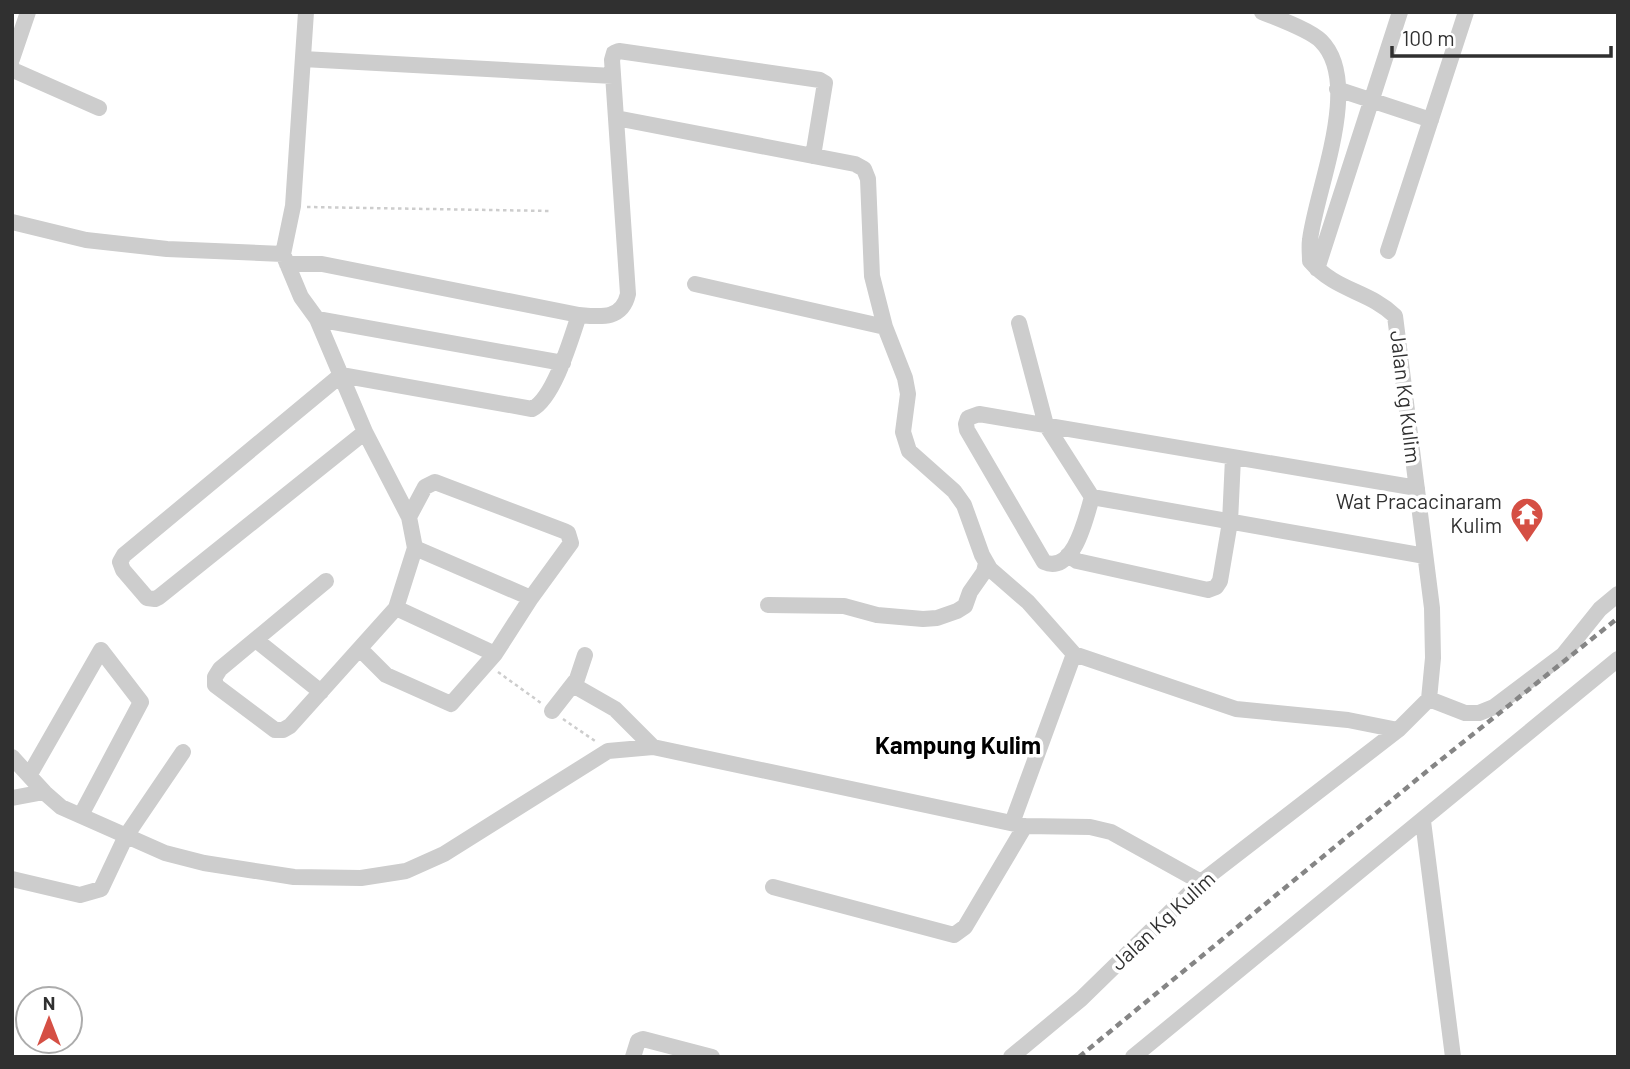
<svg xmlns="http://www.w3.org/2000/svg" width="1630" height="1069" font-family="Barlow,sans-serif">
	<rect width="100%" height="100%" fill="#fff"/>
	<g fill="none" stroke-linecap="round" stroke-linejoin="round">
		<path stroke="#cdcdcd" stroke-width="2.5" stroke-dasharray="3.5 3.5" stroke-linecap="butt" d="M307,207L551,211
			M498,672L541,703
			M563,719L595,741"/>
		<path stroke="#cdcdcd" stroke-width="16" d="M306,12L293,206L283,254L301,297L317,319L365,432L409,517L415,548L396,608L290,726L283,730H275L215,685V677L220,669L326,581
			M12,59L28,12
			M303,59L613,76
			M12,67L13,70L99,108
			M1337,89L1431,120
			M616,118L855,164L864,169L868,179L872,276L885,327L905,378L908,394L903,432L909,451L954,491L964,505L982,555L990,569L1028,602L1074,654L1236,709L1348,720L1398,730
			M12,222L86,240L167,249L283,254
			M1388,251L1466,12
			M287,264H322L579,315C571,339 554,398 532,409L341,375L124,555L120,562L123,570L147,598L155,599L159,597L365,432
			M1317,269L1400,12
			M695,284L885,327
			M579,315C601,317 622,320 628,294L612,60L614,53L619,51L820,80L825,83L813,156
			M317,319L563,363
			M1019,323L1046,425L1092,497L1425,556
			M1092,497C1086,517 1074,575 1044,562L967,430L966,424L968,418L979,414L1417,488
			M415,548L531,598
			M1068,555L1077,561L1208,590L1216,587L1220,581L1230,522L1233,458
			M768,605L844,606L877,615L923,619L937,618L957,611L965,606L970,592L984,572L986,563
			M396,608L495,654
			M256,640L321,692
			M360,649L386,675L451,704L495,654L531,598L571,543L568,533L564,531L435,482L425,487L409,517
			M573,685L615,709L653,747
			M1429,699L1465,713H1479L1494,707L1563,655L1600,609L1618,594
			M552,711L577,679L585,655
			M12,757L45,793L61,807L165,853L204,863L294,877L361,878L406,871L444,854L608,751L653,747L1025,826L1090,827L1111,832L1201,882
			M30,774L101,650L141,702L81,815
			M12,798L44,792
			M1423,821L1453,1057
			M1012,823L1074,654
			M12,879L80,895L101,889L126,836L183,752
			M773,887L954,935L965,927L1025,826
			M633,1057L638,1041L643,1039L712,1057
			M1011,1057L1081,999L1201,882L1398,730L1429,699L1433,658L1432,608L1395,316C1368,290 1337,292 1310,261C1310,254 1309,247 1310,240C1316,189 1363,83 1321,41C1310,30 1277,18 1262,12
			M1133,1057L1618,659"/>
		<path stroke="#858585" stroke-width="4.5" stroke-dasharray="7 5" stroke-linecap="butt" d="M1079,1057L1432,767L1618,618"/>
	</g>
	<defs>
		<symbol id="temple-pin" viewBox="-11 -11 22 30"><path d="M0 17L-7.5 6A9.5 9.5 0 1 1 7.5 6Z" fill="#d54f44" stroke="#fff"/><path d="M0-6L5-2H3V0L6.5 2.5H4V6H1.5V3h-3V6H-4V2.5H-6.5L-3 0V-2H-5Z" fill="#fff"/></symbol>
	</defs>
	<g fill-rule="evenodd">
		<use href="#temple-pin" x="1508" y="495" width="38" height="52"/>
	</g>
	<g text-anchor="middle" stroke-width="7" stroke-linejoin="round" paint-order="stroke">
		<g font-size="21" fill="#303030" stroke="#fff">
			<text transform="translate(1405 397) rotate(83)" y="7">Jalan Kg Kulim</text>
			<text transform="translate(1163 921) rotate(-43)" y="7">Jalan Kg Kulim</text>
		</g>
		<g font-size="21" fill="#303030" stroke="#fff" text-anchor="end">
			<text x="1502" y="509">Wat Pracacinaram<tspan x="1502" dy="24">Kulim</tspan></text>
		</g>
		<g font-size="24" font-weight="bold" fill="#000" stroke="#fff">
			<text x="958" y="754">Kampung Kulim</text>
		</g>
	</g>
	<rect width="1630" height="1069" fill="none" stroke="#303030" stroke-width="28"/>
	<g transform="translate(49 1020)"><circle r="33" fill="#ffffff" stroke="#acacac" stroke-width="2"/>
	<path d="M0-5L12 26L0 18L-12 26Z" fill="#d54f44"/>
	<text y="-10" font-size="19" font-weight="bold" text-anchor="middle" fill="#303030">N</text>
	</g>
	<path d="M1392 46v10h219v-10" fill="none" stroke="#303030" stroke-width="3.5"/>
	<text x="1402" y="46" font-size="21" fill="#303030" stroke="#ffffff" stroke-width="5" paint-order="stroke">100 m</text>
</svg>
